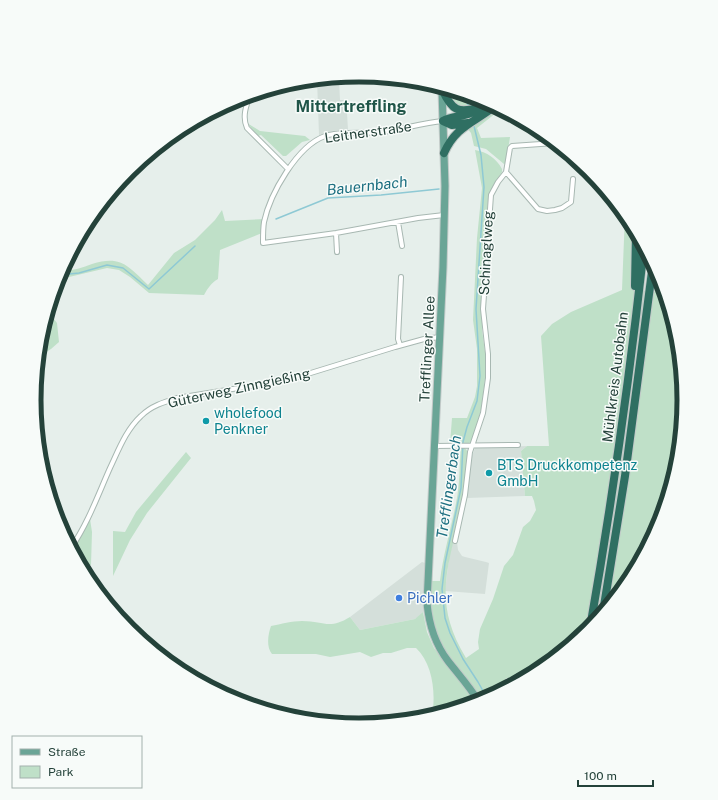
<svg xmlns="http://www.w3.org/2000/svg" width="718" height="800" font-family="'Public Sans',sans-serif">
	<rect width="100%" height="100%" fill="#e6efeb"/>
	<path fill="#d4dfda" d="M332,78V80H339L340,100H344V113H347L348,130L332,131L319,135L317,79Z
		M527,446L521,451L525,496L467,498L472,456L475,448Z
		M453,541L457,542L458,550L462,556L465,557L486,562L489,563L485,594L445,591L449,558Z
		M422,562L425,563L423,612L419,617L415,619L360,630L350,617Z"/>
	<path fill="#bfe0c8" d="M447,89L467,95L471,104L474,105L484,100L476,105L460,108L448,96Z
		M497,107L501,109L477,128L481,138L510,137L506,163L504,164L486,149L474,146L471,133L467,128Z
		M247,123L260,131L305,136L310,140L302,142L286,156H283L261,135L258,136Z
		M475,150C487,152 496,158 502,169V172L493,186L488,200L482,303V330L486,359V371L481,410L472,441L468,444H450L452,418H467L475,397L477,386V349L473,320L477,238L482,188Z
		M139,162L107,208L79,238C92,213 117,180 139,162Z
		M222,210L225,221L265,219L262,233L220,250L218,279C211,283 208,288 204,295L149,293L130,277L119,270L107,268L69,277L58,279L61,270C73,271 81,268 92,264C121,255 128,266 148,285L174,253L195,240L215,220Z
		M625,214L633,227L632,290L659,292L661,281L678,337L684,400L678,464L659,525L629,581L589,630L539,670L523,679L506,678L504,689L481,701C460,673 434,646 431,609C430,600 431,590 431,581H440C443,555 451,529 456,503C460,485 459,467 461,448H465L468,452C466,471 465,491 461,510C448,568 432,602 466,658L479,649L478,642L480,629L493,599L504,566L513,555L523,527L530,521L536,510L534,501L532,496H525L521,451L527,446H549L541,336L552,324L571,312L622,290Z
		M48,311L57,323L59,342L51,349L38,357L40,336Z
		M186,452L191,458L147,513L130,540L113,576V531L125,532L136,512Z
		M90,519L92,532L91,565H80L73,550Z
		M423,612L427,632L434,648L468,691L474,703L432,716C436,694 433,664 416,648H407L391,653H383L371,657L360,652L330,657L316,654H272C266,647 268,634 271,626C281,624 292,621 302,621C324,621 329,630 350,617L360,630L415,619Z"/>
	<g fill="none" stroke-linecap="round" stroke-linejoin="round">
		<path stroke="#8ec9d4" stroke-width="1.5" d="M464,94L468,105
			M474,126L481,155L484,187L476,309L480,376L477,401L467,427L463,442L461,488L445,563L442,589L445,618L450,633L463,659L478,682L487,698
			M276,219L328,198L381,195L439,189
			M59,275L79,273L107,265L123,268L149,289L195,246"/>
		<defs>
			<path id="street" d="M250,95C246,106 242,117 247,128L288,169
				M443,121C423,123 403,129 383,132C365,134 340,131 325,136C297,146 270,194 264,222C263,228 263,236 263,243L336,233L418,218L444,215
				M506,172L510,148L512,146L555,143
				M398,222L402,246
				M336,233L337,252
				M400,345L398,339L401,277
				M435,446L518,445
				M455,541L465,495L470,452L483,413L488,378V354L483,309L491,195L498,182L506,172L538,209L547,211L555,210L562,208L571,202L573,179
				M71,548C88,523 98,495 110,468C119,449 126,430 141,416C151,406 164,402 177,398L288,380L395,347L424,339L440,337"/>
			<path id="primary" d="M442,90L445,186L443,267L427,603C429,625 435,644 448,661C459,675 470,687 479,702"/>
			<path id="highway" d="M442,89C452,111 458,114 481,107
				M443,121C451,116 460,117 468,114C476,112 482,107 488,102
				M443,121L452,125L468,123
				M444,153C456,126 474,123 495,106
				M635,286L636,233
				M603,612L625,476L653,264
				M590,628C612,502 630,375 644,247"/>
		</defs>
		<use href="#street" stroke="#a8b8b2" stroke-width="6"/>
		<use href="#primary" stroke="#c2cac8" stroke-width="9"/>
		<use href="#highway" stroke="#c2cac8" stroke-width="10"/>
		<use href="#street" stroke="#fff" stroke-width="4"/>
		<use href="#primary" stroke="#6aa596" stroke-width="7"/>
		<use href="#highway" stroke="#2f6f62" stroke-width="8"/>
	</g>
	<g fill="#0f9aa8" stroke="#f7fbf9" stroke-width="1.5">
		<circle cx="206" cy="421" r="4"/>
		<circle cx="489" cy="473" r="4"/>
	</g>
	<circle fill="#3f7fe0" stroke="#f7fbf9" stroke-width="1.5" cx="399" cy="598" r="4"/>
	<g text-anchor="middle" stroke-width="3" stroke-linejoin="round" paint-order="stroke">
		<g font-size="14" fill="#24423a" stroke="#f7fbf9">
			<text transform="translate(368 132) rotate(-8)" y="5">Leitnerstraße</text>
			<text transform="translate(486 253) rotate(-87)" y="5">Schinaglweg</text>
			<text transform="translate(427 349) rotate(-87)" y="5">Trefflinger Allee</text>
			<text transform="translate(615 377) rotate(-83)" y="5">Mühlkreis Autobahn</text>
			<text transform="translate(239 388) rotate(-12)" y="5">Güterweg Zinngießing</text>
		</g>
		<g font-size="14" fill="#0d838f" stroke="#f7fbf9" text-anchor="start">
			<text x="214" y="418">wholefood<tspan x="214" dy="16">Penkner</tspan></text>
			<text x="497" y="470">BTS Druckkompetenz<tspan x="497" dy="16">GmbH</tspan></text>
		</g>
		<g font-size="14" fill="#366cbe" stroke="#f7fbf9" text-anchor="start">
			<text x="407" y="603">Pichler</text>
		</g>
		<g font-size="15" font-style="italic" fill="#1c6f80" stroke="#f7fbf9">
			<text transform="translate(367 186) rotate(-6)" y="5">Bauernbach</text>
			<text transform="translate(449 487) rotate(-82)" y="5">Trefflingerbach</text>
		</g>
		<g font-size="16" font-weight="bold" fill="#1f5548" stroke="#f7fbf9">
			<text x="351" y="112">Mittertreffling</text>
		</g>
	</g>
	<path d="M0 0H718V800H0ZM41 400a318 318 0 1 1 636 0a318 318 0 1 1-636 0Z" fill="#f7fbf9" fill-rule="evenodd"/>
	<path fill="none" stroke="#24423a" stroke-width="5" d="M41 400a318 318 0 1 1 636 0a318 318 0 1 1-636 0Z"/>
	<rect x="12" y="736" width="130" height="52" fill="#f7fbf9" stroke="#a3b1ad"/>
	<rect x="20" y="749" width="20" height="6" fill="#6aa596" stroke="#a3b1ad"/>
	<text x="48" y="756" font-size="12" fill="#24423a">Straße</text>
	<rect x="20" y="766" width="20" height="12" fill="#bfe0c8" stroke="#a3b1ad"/>
	<text x="48" y="776" font-size="12" fill="#24423a">Park</text>
	<path d="M578 780v6h75v-6" fill="none" stroke="#24423a" stroke-width="2"/>
	<text x="584" y="780" font-size="12" fill="#24423a" stroke="#f7fbf9" stroke-width="3" paint-order="stroke">100 m</text>
</svg>
